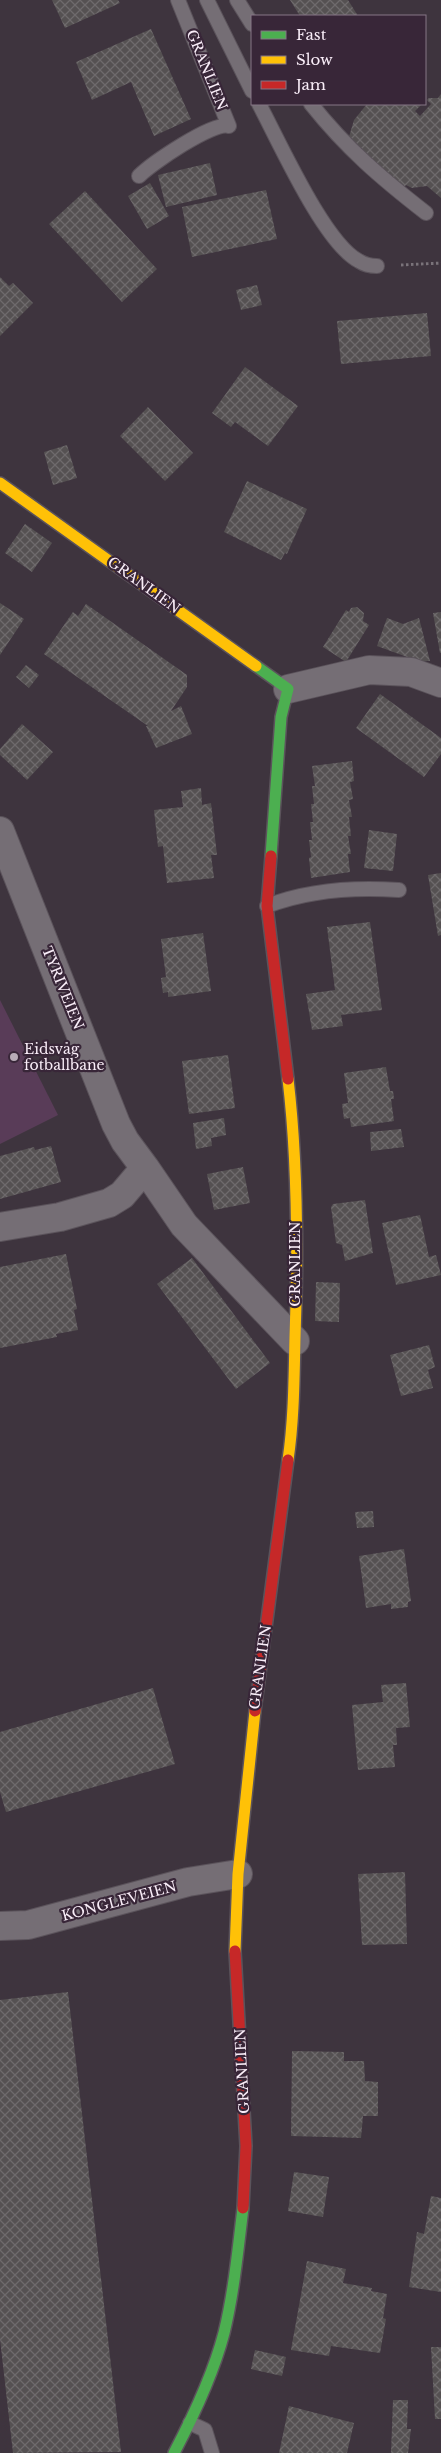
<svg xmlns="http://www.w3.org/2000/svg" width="441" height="2453" font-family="'Libre Baskerville',serif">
	<defs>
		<pattern id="building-cross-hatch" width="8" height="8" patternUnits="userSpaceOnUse" patternTransform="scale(1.25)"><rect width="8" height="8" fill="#555152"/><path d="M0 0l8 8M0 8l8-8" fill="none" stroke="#6e6a6c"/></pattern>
	</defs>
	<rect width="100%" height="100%" fill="#3e343e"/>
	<path fill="#593c58" d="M0,1000L58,1115L0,1144Z"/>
	<path fill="url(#building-cross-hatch)" d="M52,0H118L120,3L65,28Z
		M290,0H348L358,16H300Z
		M151,29L191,119L154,136L131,82L92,100L76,62Z
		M441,94V198L427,186L412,188L406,185L403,188L348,140L354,120L367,104H422L415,111L420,116L431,104L427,100L429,98H438Z
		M210,163L217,195L166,207L158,175Z
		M150,183L169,216L147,229L128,196Z
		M266,190L277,239L192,257L182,207Z
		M85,191L157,269L122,302L49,224Z
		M0,277L9,286L13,283L33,303L0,336Z
		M257,285L262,305L241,310L236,290Z
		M427,313L431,356L341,364L337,321Z
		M245,367L298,406L268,446L235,422L231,427L212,413Z
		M148,407L193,453L165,481L120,436Z
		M67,445L77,478L53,485L44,452Z
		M247,481L307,509L287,554L285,553L281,560L224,532Z
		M25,524L52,543L32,572L5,553Z
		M0,603L24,619L0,655Z
		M86,604L187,675V687L171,711L181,706L192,734L156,748L146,726H148L44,654L73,612L78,616Z
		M357,607L364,613L363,621L369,625L346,662L323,647L346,610L349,612L351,608Z
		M441,612V653H440L433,613Z
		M387,618L403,624L419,618L430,661H418L377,646Z
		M26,665L39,675L29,688L16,677Z
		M380,694L441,738V754L424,777L356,728Z
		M22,724L53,752L27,780L0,755V749Z
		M352,761L354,781L350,782L353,799L349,800L352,817H349L351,836H348L351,854H348L350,872L311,878L309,858L311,857L309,840H312L310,822H313L311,804H314L312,786H315L312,766Z
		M201,788L202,805L211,803L217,855H211L214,878L167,883L163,846L158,847L154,810L183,807L181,791Z
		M369,830L397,834L393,871L364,868Z
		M441,873V935L438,936L428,875Z
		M370,922L382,1010L341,1015L343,1026L312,1030L306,994L335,990L327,927Z
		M203,933L211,991L168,997V992L163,993L161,978L166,977L161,939Z
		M228,1055L235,1108L189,1114L182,1061Z
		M386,1067L390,1091H393L394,1099H391L394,1121L351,1127L350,1118L344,1119L342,1104L348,1103L344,1073Z
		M224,1118L226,1135L211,1138L212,1146L196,1149L193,1123Z
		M401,1129L404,1147L371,1151L370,1132Z
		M51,1146L61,1182L0,1199V1156L34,1147L35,1150Z
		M243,1167L250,1203L214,1210L207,1174Z
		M365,1200L373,1253L345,1261L342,1245L336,1243L331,1207L333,1204Z
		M420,1215L429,1257L436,1255L441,1275L396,1285L382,1223Z
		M66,1254L77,1309L74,1310L78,1330L56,1334L57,1337L0,1348V1267Z
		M192,1258L270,1363L236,1389L157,1284Z
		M316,1282L340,1283L339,1322L315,1321Z
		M429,1345L435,1367L428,1370L433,1388L401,1396L390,1355Z
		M373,1511L374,1527L357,1528L355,1512Z
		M404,1549L411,1601L408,1602V1607L391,1609V1604L366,1608L359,1556Z
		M406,1683L410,1727L396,1728L397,1745H393L395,1767L358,1770L352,1705L383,1702L381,1685Z
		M153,1688L175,1764L6,1812L0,1792V1732Z
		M405,1872L407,1944L362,1945L358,1874Z
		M68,1992L121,2452L13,2453L0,2339V2000Z
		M292,2051L344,2052V2061H364L365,2081L378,2082V2116H363L361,2138L291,2136Z
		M294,2172L329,2177L323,2217L288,2211Z
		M431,2196L441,2198V2292L409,2287L417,2232L424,2234Z
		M307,2261L346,2269L343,2283L372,2288L371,2291L387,2294L383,2318L386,2319L380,2353L331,2346L329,2356L291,2350Z
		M431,2347H441V2419H435Z
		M255,2350L286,2357L282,2376L251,2369Z
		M393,2400H408L407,2429H411L408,2453H391Z
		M289,2406L354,2423L347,2453H279Z"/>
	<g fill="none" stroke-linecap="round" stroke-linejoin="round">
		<defs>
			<path id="lane" d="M207,0L252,91
				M237,0L252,24
				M259,104C279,141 324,243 359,261C365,265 371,266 377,266
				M311,104C347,149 381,178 426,213
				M139,176C151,164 213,121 229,126L178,0
				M267,906C308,890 355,887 399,890
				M190,2423L205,2430L212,2453"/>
			<path id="street" d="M288,689L369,670L411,672L441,683
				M0,831L116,1124L125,1141L145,1168L122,1195L109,1203L60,1217L0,1227
				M145,1168L184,1225L295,1341
				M0,1926L28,1925L188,1882L238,1874"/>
			<path id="fast" d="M256,666L288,689L281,717L271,856
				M174,2453C194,2415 213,2375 224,2333C234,2292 238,2249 243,2208"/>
			<path id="slow" d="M0,483L256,666
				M288,1079C298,1164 298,1252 295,1338C294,1378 294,1419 288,1460
				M235,1951L238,1874L255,1711"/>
			<path id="jam" d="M271,856L267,906L288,1079
				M255,1711L288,1460
				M235,1951L246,2146L243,2208"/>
		</defs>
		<use href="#lane" stroke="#5b535b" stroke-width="16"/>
		<use href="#street" stroke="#5b535b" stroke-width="30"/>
		<use href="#fast" stroke="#5b535b" stroke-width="14"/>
		<use href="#slow" stroke="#5b535b" stroke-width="14"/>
		<use href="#jam" stroke="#5b535b" stroke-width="14"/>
		<path stroke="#7a737a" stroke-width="3" stroke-dasharray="2.5 2.5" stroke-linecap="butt" d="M401,265L441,263"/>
		<use href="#lane" stroke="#756e75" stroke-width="14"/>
		<use href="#street" stroke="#756e75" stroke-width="28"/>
		<use href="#fast" stroke="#4caf50" stroke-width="11"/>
		<use href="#slow" stroke="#ffc107" stroke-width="11"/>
		<use href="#jam" stroke="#c62828" stroke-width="11"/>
	</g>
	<circle fill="#b8acb7" stroke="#382638" stroke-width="2" cx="14" cy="1057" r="5"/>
	<g text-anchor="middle" stroke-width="4.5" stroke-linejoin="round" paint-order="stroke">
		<g font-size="14" fill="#f9edf8" stroke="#382638">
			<text transform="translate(207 70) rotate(68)" y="5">GRANLIEN</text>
			<text transform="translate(144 585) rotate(36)" y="5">GRANLIEN</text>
			<text transform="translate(63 988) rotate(68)" y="5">TYRIVEIEN</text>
			<text transform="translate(295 1264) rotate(-90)" y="5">GRANLIEN</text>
			<text transform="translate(260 1667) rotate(-82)" y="5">GRANLIEN</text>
			<text transform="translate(119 1901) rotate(-15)" y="5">KONGLEVEIEN</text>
			<text transform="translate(242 2071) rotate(-93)" y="5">GRANLIEN</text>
		</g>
		<g font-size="14" fill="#f9edf8" stroke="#382638" text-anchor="start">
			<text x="24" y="1054">Eidsvåg<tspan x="24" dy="16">fotballbane</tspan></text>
		</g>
	</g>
	<rect x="251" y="15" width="175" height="90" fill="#382638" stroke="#857685"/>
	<rect x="261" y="31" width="25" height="8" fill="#4caf50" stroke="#857685"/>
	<text x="296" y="40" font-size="15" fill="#f9edf8">Fast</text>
	<rect x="261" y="56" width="25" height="8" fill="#ffc107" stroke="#857685"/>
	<text x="296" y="65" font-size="15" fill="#f9edf8">Slow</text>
	<rect x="261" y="81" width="25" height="8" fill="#c62828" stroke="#857685"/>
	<text x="296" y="90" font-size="15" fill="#f9edf8">Jam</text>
</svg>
